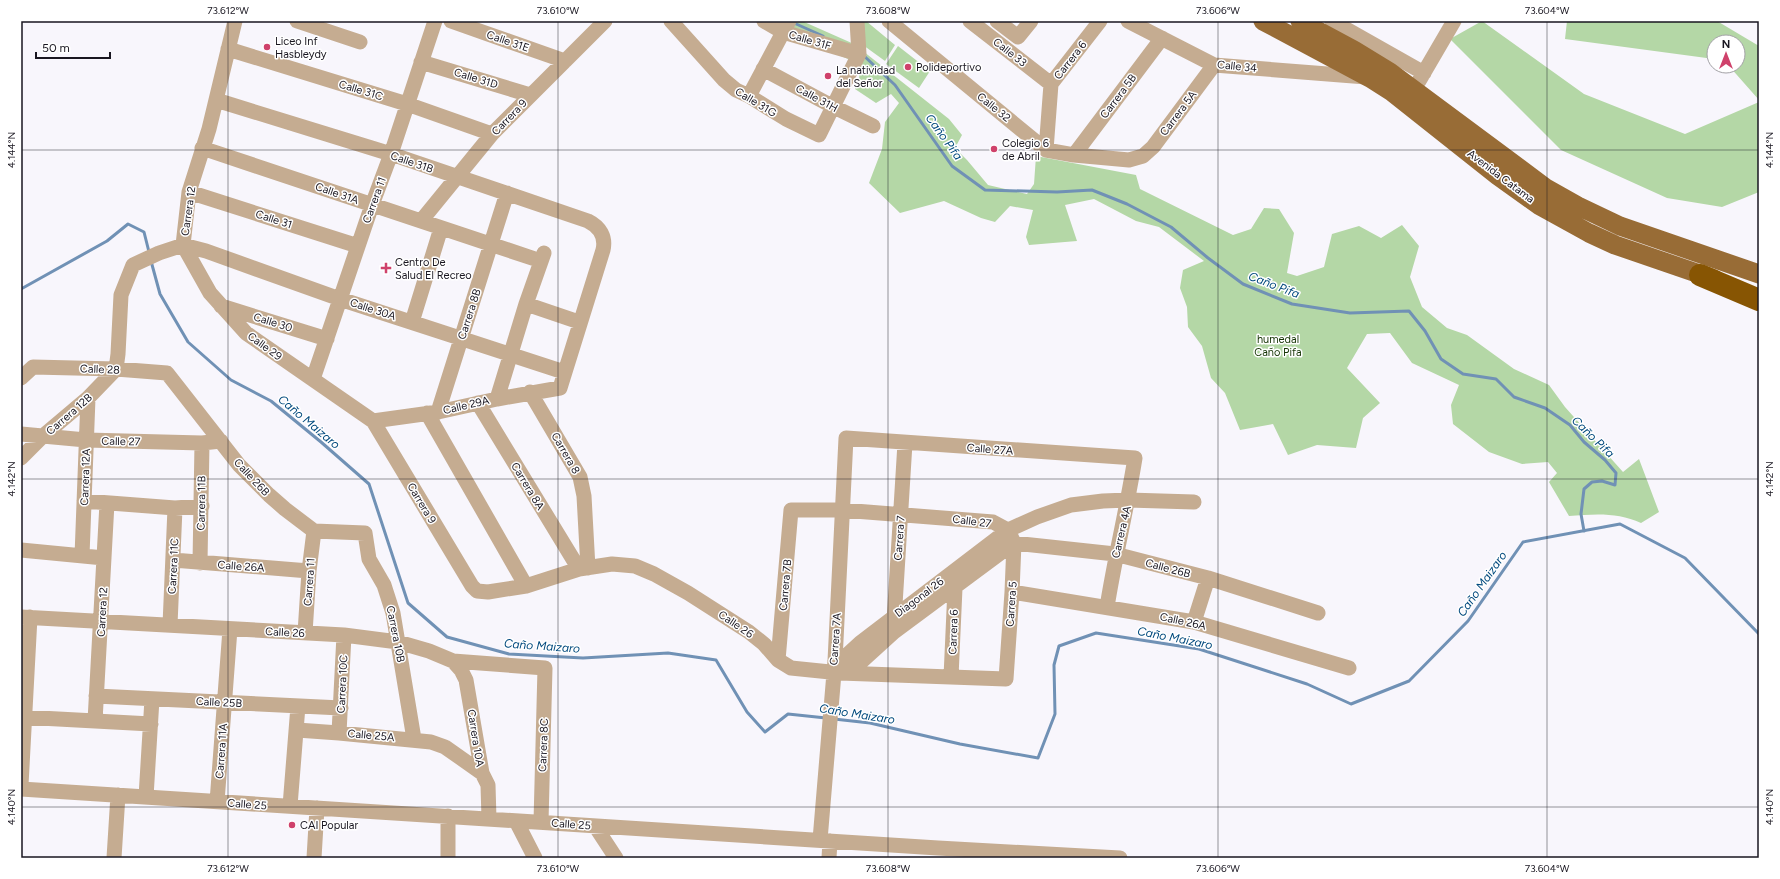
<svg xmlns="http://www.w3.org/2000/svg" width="1780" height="879" font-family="Figtree,sans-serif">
	<rect width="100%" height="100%" fill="#f8f6fc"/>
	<path fill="#b4d7a6" d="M756,21H802L854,44L949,119L962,135L955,148L967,160L988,185L1027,194L1034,184L1036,156L1136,175L1140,189L1233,235L1251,229L1264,208L1279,209L1294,233L1287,273L1297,276L1324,267L1332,234L1359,226L1381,238L1402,225L1419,246L1410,277L1422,307L1447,328L1467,335L1514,369L1549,385L1565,407L1623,472L1639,459L1659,512L1641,523C1618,512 1594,514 1569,516L1549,482L1557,473L1548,462L1522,464L1489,452L1453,424L1451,405L1459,385L1412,363L1390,333L1367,334L1347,368L1380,403L1363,418L1356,448L1317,445L1288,455L1273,424L1240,430L1225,393L1211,378L1202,346L1188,327L1187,307L1180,288L1183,270L1204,261L1159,227L1136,221L1094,199L1065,205L1077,241L1029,245L1026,237L1033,210L1010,206L995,222L981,218L944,201L900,213L869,183L882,149L885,122L899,103L891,94L876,103L855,89L859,80L860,67L853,61Z
		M855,21H866L895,45L885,61L856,40Z
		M1482,21L1584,94L1685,134L1759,102V192L1722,207L1667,198L1561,150L1450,39Z
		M1567,21H1717L1759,46V100L1729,66H1738V42H1714V59L1565,39Z
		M898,46L930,71L919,88L886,64Z"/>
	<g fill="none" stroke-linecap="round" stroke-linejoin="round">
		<path stroke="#7091b5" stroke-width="3" d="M794,23L823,36
			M863,55L895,85L952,166L985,190L1057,192L1092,190L1127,204L1171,227L1208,258L1243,284L1292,304L1350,313L1409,311L1425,331L1441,359L1463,374L1496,379L1514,397L1545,408L1570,425L1584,442L1605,460L1616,473L1615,485L1602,481L1592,482L1584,489L1581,514L1584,531
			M151,261L160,294L188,342L231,380L271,401L321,442L369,484L408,603L447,637L509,654L583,658L668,653L716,660L747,712L765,732L788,714L826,718
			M21,289L107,241L128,224L144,232L149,252
			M834,719L870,723L960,744L1038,758L1055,714L1054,665L1059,646L1096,633L1199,649L1307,684L1351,704L1409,681L1468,621L1523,542L1620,524L1685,558L1759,634"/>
		<path stroke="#c5ac91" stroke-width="15" d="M297,21L360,42
			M451,21L565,61
			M671,21L724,80L736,90L749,96L786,119L819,135L859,54L857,21
			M764,21L783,32L859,54
			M889,21L1046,150L1074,155L1129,160L1143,156L1153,147L1214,65
			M970,21L1051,84
			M997,21L1018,37L1031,21
			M1128,21L1214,65L1366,77
			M1332,21L1424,73
			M228,49L407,104L492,134
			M421,62L530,95
			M763,69L832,106L873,126
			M1419,81L1454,21
			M749,96L789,21
			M216,100L391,154L588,221C600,227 606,237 603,250L560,388L497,399L438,412L373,421
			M202,148L541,261
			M1046,150L1051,84L1100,21
			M1074,155L1162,38
			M189,192L358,246
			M421,221L492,134L605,21
			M183,245L210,293L246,333L373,421L472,586L477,591L488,592L526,586L579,569L612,564L635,566L654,574L688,593L749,632L764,644L778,660L791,668L840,673L1006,679L1012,592L1014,543L1008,530
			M183,245L189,192L209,129L235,21
			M526,304L579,322
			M221,306L327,339
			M412,322L441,228
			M21,378L33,367L116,369L167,373L239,465L269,495L285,509L314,531L365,533L369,559L384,585L393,613L414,739
			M313,379L372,205L391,154L435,21
			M530,392L580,477L584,496L588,568
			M497,399L526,304L544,253
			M478,403L579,569
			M438,412L507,193
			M427,413L526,586
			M21,434L86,440L202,443L221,441
			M21,458L43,436L88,398L116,369L118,354L121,295L133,265L159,253L183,245L206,251L340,299L564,372
			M84,501L175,508L202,506
			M21,550L104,558
			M82,556L88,398
			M173,560L309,571
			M200,563L202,443
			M1012,592L1194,622L1349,668
			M21,617L344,635L398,642L429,651L453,661L545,668L541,822
			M894,621L905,443
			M1194,622L1208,578
			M170,625L175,508
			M305,633L309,571L314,531
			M778,660L791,510H842L993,522L1008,530
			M453,661L461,670L466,680L482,773L488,785L489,819
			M850,672L894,632L1014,543L1115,554L1208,578L1318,613
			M840,673L848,654L860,643L1008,530L1037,517L1071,505L1103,501L1128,500L1194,502
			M951,677L955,588
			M96,696L341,708
			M21,717L151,724
			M95,721L107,503
			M297,730L339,733L431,742L445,747L482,773
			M339,733L344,635
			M21,785L30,617
			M21,789L938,848L1120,858
			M146,797L152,699
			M217,802L230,629
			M290,806L298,706
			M448,816V858
			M516,821L535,858
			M595,826L616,858
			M820,840L835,661L846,438L1135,458C1127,508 1115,557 1107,607
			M114,858L118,795
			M314,858L317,808
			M829,858L830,841"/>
		<path stroke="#986c36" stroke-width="19" d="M1263,21L1370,78L1392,92L1498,176L1540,206L1589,233L1615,245L1714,279
			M1300,21L1354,50L1390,72L1546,188L1578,206L1620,226L1759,274"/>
		<path stroke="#875503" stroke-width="22" d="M1700,275L1759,300"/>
	</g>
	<path fill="none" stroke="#191620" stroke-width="1" stroke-opacity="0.45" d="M228,21V858M558,21V858M888,21V858M1218,21V858M1547,21V858M21,150H1759M21,479H1759M21,807H1759"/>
	<g fill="#cf416b" stroke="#fff" stroke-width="1.5">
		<circle cx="267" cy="47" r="4"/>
		<circle cx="908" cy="67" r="4"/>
		<circle cx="828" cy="76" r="4"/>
		<circle cx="994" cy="149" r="4"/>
		<path d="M384 262h4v4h4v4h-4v4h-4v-4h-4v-4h4z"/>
		<circle cx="292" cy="825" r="4"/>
	</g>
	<g text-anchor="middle" stroke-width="3" stroke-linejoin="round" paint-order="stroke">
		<g font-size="11" fill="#191620" stroke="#fff">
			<text transform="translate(810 40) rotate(16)" y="4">Calle 31F</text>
			<text transform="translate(508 41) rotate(19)" y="4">Calle 31E</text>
			<text transform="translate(1010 52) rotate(38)" y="4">Calle 33</text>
			<text transform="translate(1070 60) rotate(-52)" y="4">Carrera 6</text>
			<text transform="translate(1237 66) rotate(6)" y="4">Calle 34</text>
			<text transform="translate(476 78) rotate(17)" y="4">Calle 31D</text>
			<text transform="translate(361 90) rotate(17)" y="4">Calle 31C</text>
			<text transform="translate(1118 96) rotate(-53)" y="4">Carrera 5B</text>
			<text transform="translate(817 98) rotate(28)" y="4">Calle 31H</text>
			<text transform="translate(756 102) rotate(31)" y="4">Calle 31G</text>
			<text transform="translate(994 107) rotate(39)" y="4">Calle 32</text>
			<text transform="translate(1178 113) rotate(-53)" y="4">Carrera 5A</text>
			<text transform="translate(509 117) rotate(-46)" y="4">Carrera 9</text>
			<text transform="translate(412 162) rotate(19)" y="4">Calle 31B</text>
			<text transform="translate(1501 176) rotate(37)" y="4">Avenida Catama</text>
			<text transform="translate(337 193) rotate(19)" y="4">Calle 31A</text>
			<text transform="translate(374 200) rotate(-70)" y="4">Carrera 11</text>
			<text transform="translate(188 211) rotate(-82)" y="4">Carrera 12</text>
			<text transform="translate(274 219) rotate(18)" y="4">Calle 31</text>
			<text transform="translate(373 309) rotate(18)" y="4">Calle 30A</text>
			<text transform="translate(469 314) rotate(-72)" y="4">Carrera 8B</text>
			<text transform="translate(273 322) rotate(17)" y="4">Calle 30</text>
			<text transform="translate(265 346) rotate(36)" y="4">Calle 29</text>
			<text transform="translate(100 369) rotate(2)" y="4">Calle 28</text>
			<text transform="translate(466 405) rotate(-13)" y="4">Calle 29A</text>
			<text transform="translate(69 414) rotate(-41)" y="4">Carrera 12B</text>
			<text transform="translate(121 441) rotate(1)" y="4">Calle 27</text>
			<text transform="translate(990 449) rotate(4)" y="4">Calle 27A</text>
			<text transform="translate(566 453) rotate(60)" y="4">Carrera 8</text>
			<text transform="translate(85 477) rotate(-88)" y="4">Carrera 12A</text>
			<text transform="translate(252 477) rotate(47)" y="4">Calle 26B</text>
			<text transform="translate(528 486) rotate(59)" y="4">Carrera 8A</text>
			<text transform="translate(201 503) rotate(-89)" y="4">Carrera 11B</text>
			<text transform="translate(422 503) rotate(59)" y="4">Carrera 9</text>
			<text transform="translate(972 521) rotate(7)" y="4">Calle 27</text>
			<text transform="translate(1121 532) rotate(-77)" y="4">Carrera 4A</text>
			<text transform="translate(899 538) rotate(-86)" y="4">Carrera 7</text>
			<text transform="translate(173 566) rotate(-87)" y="4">Carrera 11C</text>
			<text transform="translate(241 566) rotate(4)" y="4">Calle 26A</text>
			<text transform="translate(1168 568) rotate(15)" y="4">Calle 26B</text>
			<text transform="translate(309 582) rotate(-86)" y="4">Carrera 11</text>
			<text transform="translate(785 585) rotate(-85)" y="4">Carrera 7B</text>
			<text transform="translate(919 597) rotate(-37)" y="4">Diagonal 26</text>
			<text transform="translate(1011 604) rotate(-86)" y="4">Carrera 5</text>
			<text transform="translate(102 612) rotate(-87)" y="4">Carrera 12</text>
			<text transform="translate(1183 621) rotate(12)" y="4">Calle 26A</text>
			<text transform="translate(736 624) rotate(34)" y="4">Calle 26</text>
			<text transform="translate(285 632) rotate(3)" y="4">Calle 26</text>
			<text transform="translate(953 632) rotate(-88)" y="4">Carrera 6</text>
			<text transform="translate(396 634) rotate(79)" y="4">Carrera 10B</text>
			<text transform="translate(835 639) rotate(-86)" y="4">Carrera 7A</text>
			<text transform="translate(342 684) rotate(-87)" y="4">Carrera 10C</text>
			<text transform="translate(219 702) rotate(3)" y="4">Calle 25B</text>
			<text transform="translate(371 735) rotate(5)" y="4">Calle 25A</text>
			<text transform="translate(476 738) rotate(81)" y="4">Carrera 10A</text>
			<text transform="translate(543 745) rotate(-88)" y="4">Carrera 8C</text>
			<text transform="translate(221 751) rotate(-86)" y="4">Carrera 11A</text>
			<text transform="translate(247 804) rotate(4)" y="4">Calle 25</text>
			<text transform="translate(571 824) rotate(4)" y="4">Calle 25</text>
		</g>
		<g font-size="11" fill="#191620" stroke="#fff" text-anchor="start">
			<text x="275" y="45">Liceo Inf<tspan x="275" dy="13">Hasbleydy</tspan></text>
			<text x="916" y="71">Polideportivo</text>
			<text x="836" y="74">La natividad<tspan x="836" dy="13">del Señor</tspan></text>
			<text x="1002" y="147">Colegio 6<tspan x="1002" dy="13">de Abril</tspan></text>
			<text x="395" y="266">Centro De<tspan x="395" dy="13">Salud El Recreo</tspan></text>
			<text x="300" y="829">CAI Popular</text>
		</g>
		<g font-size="11" fill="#163505" stroke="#fff">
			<text x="1278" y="343">humedal<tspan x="1278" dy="13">Caño Pifa</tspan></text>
		</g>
		<g font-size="12" font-style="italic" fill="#00497d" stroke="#fff">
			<text transform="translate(944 137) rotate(54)" y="4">Caño Pifa</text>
			<text transform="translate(1274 285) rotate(21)" y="4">Caño Pifa</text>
			<text transform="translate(309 422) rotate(40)" y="4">Caño Maizaro</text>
			<text transform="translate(1593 437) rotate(44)" y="4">Caño Pifa</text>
			<text transform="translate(1482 584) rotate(-55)" y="4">Caño Maizaro</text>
			<text transform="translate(1175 638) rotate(11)" y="4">Caño Maizaro</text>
			<text transform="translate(542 646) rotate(4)" y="4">Caño Maizaro</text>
			<text transform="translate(857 714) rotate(9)" y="4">Caño Maizaro</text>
		</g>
	</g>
	<rect width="1780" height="879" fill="none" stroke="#ffffff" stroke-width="44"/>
	<g transform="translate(1726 54)"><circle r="19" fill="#ffffff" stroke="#a3a2a6"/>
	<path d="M0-3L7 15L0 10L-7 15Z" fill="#cf416b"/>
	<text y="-6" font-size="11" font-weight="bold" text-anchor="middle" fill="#191620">N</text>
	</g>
	<path d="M36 52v6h74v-6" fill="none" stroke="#191620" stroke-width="2"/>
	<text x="42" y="52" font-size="12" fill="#191620" stroke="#ffffff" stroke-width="3" paint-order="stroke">50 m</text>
	<rect x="22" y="22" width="1736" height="835" fill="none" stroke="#191620" stroke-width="1.5"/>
	<g font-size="10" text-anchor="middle" fill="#191620">
		<text x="228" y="14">73.612°W</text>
		<text x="558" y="14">73.610°W</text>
		<text x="888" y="14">73.608°W</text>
		<text x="1218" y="14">73.606°W</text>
		<text x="1547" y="14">73.604°W</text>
		<text transform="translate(11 150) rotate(-90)" y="4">4.144°N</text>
		<text transform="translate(1769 150) rotate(-90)" y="4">4.144°N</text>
		<text transform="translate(11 479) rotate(-90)" y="4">4.142°N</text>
		<text transform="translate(1769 479) rotate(-90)" y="4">4.142°N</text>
		<text transform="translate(11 807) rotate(-90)" y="4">4.140°N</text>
		<text transform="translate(1769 807) rotate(-90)" y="4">4.140°N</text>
		<text x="228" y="872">73.612°W</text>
		<text x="558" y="872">73.610°W</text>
		<text x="888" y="872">73.608°W</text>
		<text x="1218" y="872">73.606°W</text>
		<text x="1547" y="872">73.604°W</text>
	</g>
</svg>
